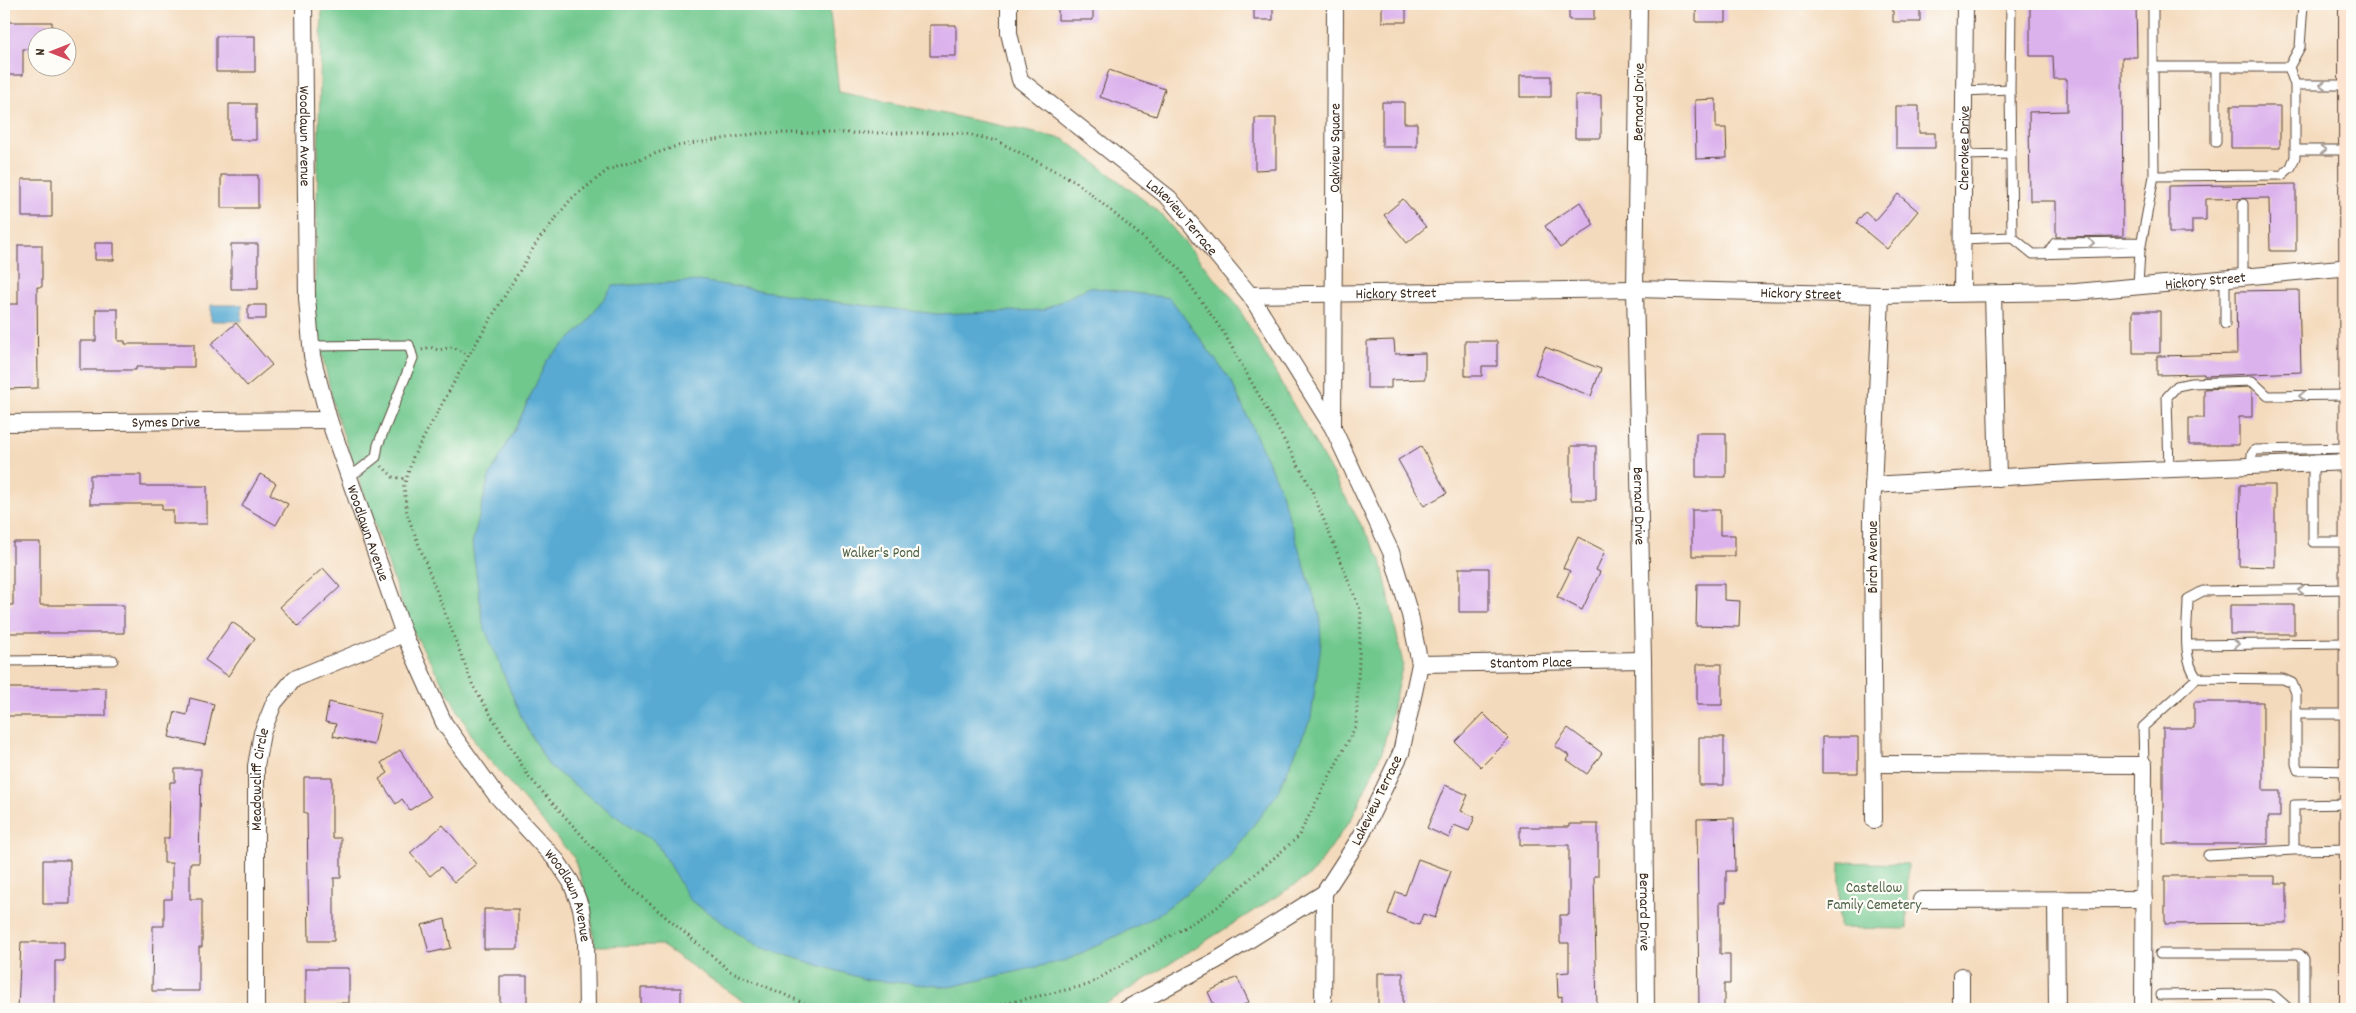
<svg xmlns="http://www.w3.org/2000/svg" width="2356" height="1013" font-family="Dekko,sans-serif">
	<rect width="100%" height="100%" fill="#fdfcf7"/>
	<filter id="ink" filterUnits="userSpaceOnUse"><feTurbulence type="fractalNoise" baseFrequency=".02" numOctaves="2"/><feDisplacementMap in="SourceGraphic" scale="10" xChannelSelector="R" yChannelSelector="G"/><feConvolveMatrix kernelMatrix="1 2 1 2 8 2 1 2 1" color-interpolation-filters="sRGB"/></filter>
	<filter id="wash" filterUnits="userSpaceOnUse"><feTurbulence type="fractalNoise" baseFrequency=".0096" numOctaves="4" result="noise"/><feDisplacementMap in="SourceGraphic" scale="20" xChannelSelector="R" yChannelSelector="G"/><feGaussianBlur stdDeviation="1.12" result="paint"/><feColorMatrix in="noise" values="0 0 0 0 0 0 0 0 0 0 0 0 0 0 0 0 0 1.4 0 .05"/><feComposite in="paint" operator="in"/></filter>
	<g filter="url(#wash)">
		<rect width="100%" height="100%" fill="#f4dabc"/>
		<path fill="#70c88d" stroke="#567956" d="M322,4H829L839,92L1064,139L1158,211L1236,303L1381,560L1403,664L1382,752L1352,818L1312,874L1098,1009H755L661,945L595,946L588,899L574,858L479,748L408,622L334,407L314,317Z
			M1840,862L1908,864L1907,929L1839,928Z"/>
		<path fill="#58aad3" stroke="#4a6a78" d="M699,281L836,302L937,314L1043,310L1089,287L1170,298L1231,381L1279,486L1320,615L1321,644L1311,718L1277,794L1223,865L1155,917L1067,960L950,987L867,980L756,946L690,900L655,841L633,829L549,766L522,719L483,624L472,544L489,477L517,425L547,360L584,326L613,286Z
			M211,305H242V321H211Z"/>
		<g id="blocks">
			<path fill="#dcb2ed" d="M1058,4H1093V20H1058Z
				M1254,4H1273V20H1254Z
				M1382,4H1406V22H1382Z
				M1569,4H1594V20H1569Z
				M1696,4H1726V22H1696Z
				M1893,4H1920V22H1893Z
				M2030,4H2136L2137,57H2122L2123,236L2056,237V201H2030L2029,112L2067,111V79H2054L2053,56H2030Z
				M4,22H52V38H38V49H23V75H4Z
				M930,25H956V56H930Z
				M216,36H255V72H216Z
				M1109,70L1165,89L1156,116L1100,97Z
				M1520,76H1551V97H1520Z
				M1575,95H1601V138H1575Z
				M1716,99V128H1726L1727,158L1696,159L1695,100Z
				M1382,102H1404V123H1417V147H1382Z
				M229,104H256V140H229Z
				M1896,106H1919V133H1935V148H1896Z
				M2231,106H2280V148H2231Z
				M1255,118H1276V169L1255,170Z
				M221,175H258V208H221Z
				M22,179H52V217H22Z
				M2296,184V251H2270L2269,198L2206,199V220H2192V233H2169V186Z
				M1898,194L1918,211L1887,249L1856,223L1865,212L1875,221Z
				M1403,199L1426,227L1407,243L1384,215Z
				M1580,202L1594,225L1560,248L1545,226Z
				M95,243H114V260H95Z
				M231,244H258V289H231Z
				M18,245H42V287H37L38,388L4,389V304H18Z
				M2299,290L2301,372L2204,376V374L2157,375V356L2237,354L2236,291Z
				M248,305H266V319H248Z
				M96,309H118V341H125V344H194V367H136V370H80V341H96Z
				M2133,311H2160V353H2133Z
				M236,323L272,365L247,386L211,344Z
				M1394,340L1395,354L1425,353V379L1391,380V388H1367V341Z
				M1465,341H1497V366H1482V376H1465Z
				M1545,347L1601,369L1591,396L1535,374Z
				M2250,387L2252,390V417H2239V445H2189V418H2204V389Z
				M1696,433H1726V477H1696Z
				M1421,446L1447,493L1424,506L1398,460Z
				M1571,446H1596V500H1571Z
				M260,474L276,483L270,494L288,504L276,525L242,506Z
				M90,475H141V486H207V524H173V510H162V504H90Z
				M2240,485H2275V567L2239,566Z
				M1692,510H1720V535H1735V556H1692Z
				M1578,537L1605,551L1596,570L1600,572L1582,610L1557,597L1570,571L1563,568Z
				M13,542H40V605H124V633H4V605H13Z
				M323,568L340,587L298,626L280,607Z
				M1459,568H1489V612H1459Z
				M1697,584H1724V600L1740,601L1739,627L1696,626Z
				M2230,605H2294V634H2230Z
				M232,622L255,638L228,676L205,660Z
				M1697,664H1722V705H1697Z
				M4,688H106V716H4Z
				M190,698L214,704L205,745L169,737L175,712L187,715Z
				M329,702L381,714L374,745L333,736L336,724L325,722Z
				M2194,702H2263V791H2280V817H2268V844H2163V728H2194Z
				M1483,713L1509,739L1481,767L1455,742Z
				M1568,728L1602,753L1587,774L1567,760L1570,756L1555,746Z
				M1699,737H1724V785H1699Z
				M1822,737H1858V773H1822Z
				M400,750L430,797L410,810L402,799L396,804L379,779L388,773L381,763Z
				M175,769H201L199,863H190V899H202V947H199V991H152L153,926H164V899H172V863H164V838H169L170,782H175Z
				M304,777H332V838H341V878H334V941H309L307,813H304Z
				M1445,785L1468,795L1461,811L1475,817L1469,831L1454,825L1449,838L1427,828Z
				M1734,818L1735,871H1726V902H1720V954H1730V984H1724V1009H1699L1697,819Z
				M1569,824H1598V876H1594L1597,1009H1562V996L1558,997L1557,973L1569,972V943H1560V915H1569V845H1520V827H1569Z
				M443,825L476,864L454,882L441,867L430,876L410,853Z
				M1418,859L1451,871L1435,918L1423,914L1419,925L1388,914L1396,892L1405,895Z
				M43,860H70V904H43Z
				M2165,876H2275V883H2287V923L2165,924Z
				M484,909H518V949H484Z
				M445,919L451,948L429,953L422,925Z
				M21,942H64V961H55V1009H18Z
				M306,968H349V1003H306Z
				M1378,973H1403V1009H1378Z
				M500,976H527V1009H500Z
				M1237,977L1249,1002L1236,1009H1216L1208,992Z
				M641,988H681V1009H641Z"/>
		</g>
	</g>
	<g filter="url(#ink)">
		<use href="#blocks" fill-opacity="0" stroke="#574436" stroke-width="1"/>
		<g fill="none" stroke-linecap="round" stroke-linejoin="round">
			<defs>
				<path id="service" d="M2153,4V67H2289L2300,47L2303,4
					M2295,85H2351
					M2010,89L2011,4
					M1964,91L2010,89L2012,237
					M2216,142V67
					M2295,150H2350
					M1963,155L2011,154
					M2154,176L2282,175L2291,167L2295,157V85L2289,67
					M2243,204V276
					M1962,239L2012,237L2033,254L2140,251
					M2048,254L2055,243L2141,242
					M2225,278V324
					M2138,285L2140,251L2154,176L2153,67
					M311,346L409,345L413,358L378,445L376,457L358,471L348,475
					M2313,464V542H2350
					M2251,467L2252,454L2255,450L2350,448
					M2169,470L2167,397L2177,386L2191,383L2252,381L2268,396L2351,395
					M2350,589L2203,591L2188,599C2188,624 2181,657 2197,678L2283,679L2292,683L2296,693V764L2298,770L2351,771
					M2188,645L2350,643
					M4,661L113,660
					M2296,714H2350
					M2144,765L2143,727L2197,678
					M2351,804L2294,805V850L2351,849
					M2208,855L2294,850
					M2160,954H2299L2304,959V1009
					M2161,995L2262,994L2273,995L2289,1009"/>
				<g id="minor">
					<path id="s1" d="M304,4L307,298L312,356L329,420L404,634L444,723L496,795L557,861L571,882L581,908L586,941L587,1009"/>
					<path id="s2" d="M1009,4V33L1020,80L1169,198L1250,295L1333,428L1391,552L1410,615L1420,664L1401,753L1361,836L1324,893L1217,960L1126,1009"/>
					<path id="s3" d="M1639,4L1635,289L1643,660L1646,1009"/>
					<path id="s4" d="M1962,293L1965,4"/>
					<path d="M1993,294L1998,478"/>
					<path id="s5" d="M1250,295L1635,289L1881,295L2076,292L2351,267"/>
					<path id="s6" d="M4,423L329,420"/>
					<path id="s7" d="M1333,428L1335,4"/>
					<path d="M1873,485L2071,473L2350,462"/>
					<path id="s8" d="M1420,664L1643,660"/>
					<path d="M1874,764L2144,765L2143,1009"/>
					<path d="M1874,820L1872,516L1881,295"/>
					<path d="M1921,900L2144,899"/>
					<path d="M2056,900L2057,1009"/>
					<path d="M1961,976V1009"/>
					<path id="s9" d="M256,1009V766L262,733L274,703L294,679L404,634"/>
					<path d="M1323,1009L1324,893"/>
				</g>
				<path id="secondary" d="M2351,4L2352,1009"/>
			</defs>
			<use href="#service" stroke="#574436" stroke-width="11"/>
			<use href="#minor" stroke="#574436" stroke-width="18"/>
			<use href="#secondary" stroke="#574436" stroke-width="26"/>
			<path stroke="#574436" stroke-width="3" stroke-dasharray="1 4" stroke-linecap="butt" d="M422,350L430,347L438,350L452,347L469,355
				M382,466L393,477L405,479
				M844,1009L806,1004L730,971L623,881L529,777L473,686L407,514L404,486L413,457L469,355L537,242L571,199L608,170L677,146L760,133H962L997,141L1075,181L1177,266L1225,335L1311,488L1361,612L1356,726L1298,837L1215,909L1088,985L981,1009"/>
			<use href="#service" stroke="#fff" stroke-width="9"/>
			<use href="#minor" stroke="#fff" stroke-width="16"/>
			<use href="#secondary" stroke="#fde4d1" stroke-width="24"/>
		</g>
		<defs><path id="oneway-chevron" d="M-2-3.5L2.5 0L-2 3.5" fill="none" stroke-width="1.6" stroke-linecap="round" stroke-linejoin="round" transform="scale(1.25)"/></defs>
		<g stroke="#a79f9a">
			<use href="#oneway-chevron" transform="translate(2323 85) rotate(180)"/>
			<use href="#oneway-chevron" transform="translate(2323 150)"/>
			<use href="#oneway-chevron" transform="translate(2091 243) rotate(-1)"/>
			<use href="#oneway-chevron" transform="translate(2302 396) rotate(179)"/>
			<use href="#oneway-chevron" transform="translate(2301 590) rotate(179)"/>
			<use href="#oneway-chevron" transform="translate(2236 644) rotate(-1)"/>
		</g>
	</g>
	<g text-anchor="middle" stroke-width="4.5" stroke-linejoin="round" paint-order="stroke">
		<g font-size="15" fill="#3b2a1e" stroke="#fdfcf7">
			<text transform="translate(1638 102) rotate(-89)" y="5">Bernard Drive</text>
			<text dy="5" stroke="none"><textPath href="#s1" startOffset="132">Woodlawn Avenue</textPath></text>
			<text dy="5" stroke="none"><textPath href="#s4" startOffset="145">Cherokee Drive</textPath></text>
			<text dy="5" stroke="none"><textPath href="#s7" startOffset="280">Oakview Square</textPath></text>
			<text dy="5" stroke="none"><textPath href="#s2" startOffset="290">Lakeview Terrace</textPath></text>
			<text dy="5" stroke="none"><textPath href="#s5" startOffset="956">Hickory Street</textPath></text>
			<text dy="5" stroke="none"><textPath href="#s5" startOffset="146">Hickory Street</textPath></text>
			<text dy="5" stroke="none"><textPath href="#s5" startOffset="551">Hickory Street</textPath></text>
			<text dy="5" stroke="none"><textPath href="#s6" startOffset="162">Symes Drive</textPath></text>
			<text dy="5" stroke="none"><textPath href="#s3" startOffset="502">Bernard Drive</textPath></text>
			<text dy="5" stroke="none"><textPath href="#s1" startOffset="538">Woodlawn Avenue</textPath></text>
			<text transform="translate(1872 557) rotate(-90)" y="5">Birch Avenue</text>
			<text dy="5" stroke="none"><textPath href="#s8" startOffset="111">Stantom Place</textPath></text>
			<text dy="5" stroke="none"><textPath href="#s9" startOffset="230">Meadowcliff Circle</textPath></text>
			<text transform="translate(1376 800) rotate(-64)" y="5">Lakeview Terrace</text>
			<text dy="5" stroke="none"><textPath href="#s1" startOffset="958">Woodlawn Avenue</textPath></text>
			<text dy="5" stroke="none"><textPath href="#s3" startOffset="908">Bernard Drive</textPath></text>
		</g>
		<g font-size="15" fill="#4e6145" stroke="#fdfcf7">
			<text x="881" y="557">Walker's Pond</text>
			<text x="1874" y="892">Castellow<tspan x="1874" dy="17">Family Cemetery</tspan></text>
		</g>
	</g>
	<rect width="2356" height="1013" fill="none" stroke="#fdfcf7" stroke-width="20"/>
	<g transform="translate(52 52) rotate(270)"><circle r="24" fill="#fdfcf7" stroke="#afa8a0"/>
	<path d="M0-4L9 19L0 12L-9 19Z" fill="#d1495b"/>
	<text y="-8" font-size="14" font-weight="bold" text-anchor="middle" fill="#3b2a1e">N</text>
	</g>
</svg>
